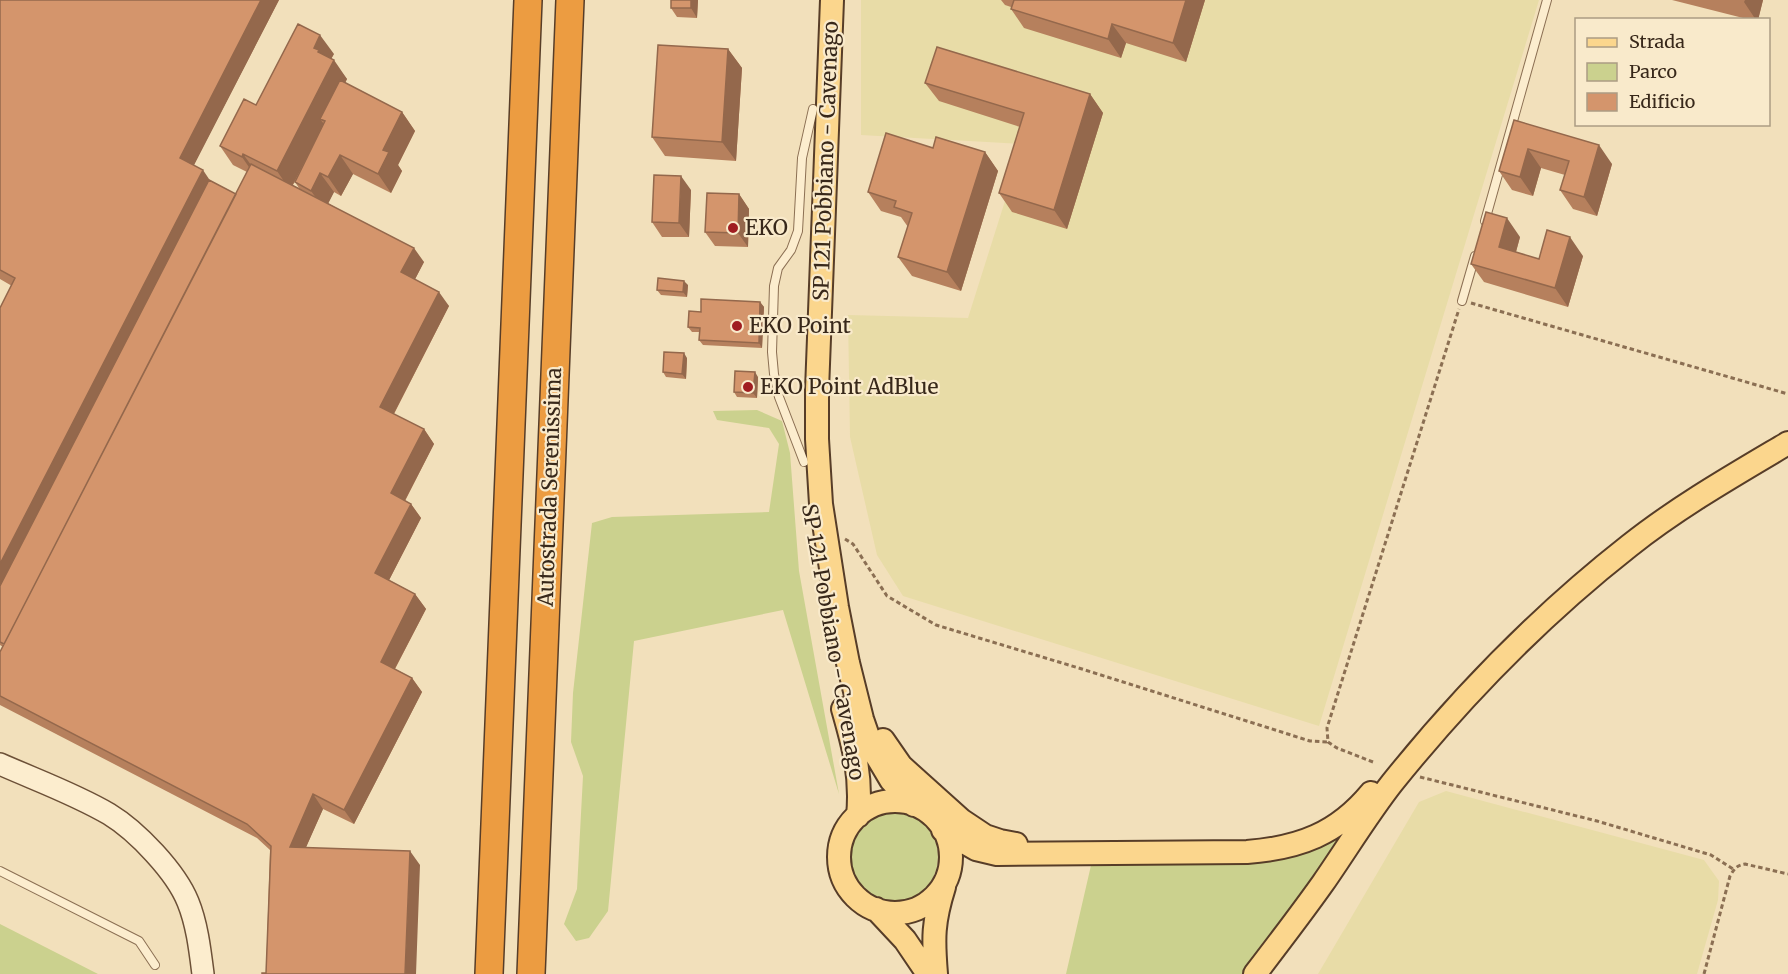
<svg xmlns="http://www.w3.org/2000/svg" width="1788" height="974" font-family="Merriweather,serif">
	<rect width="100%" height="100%" fill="#f2e0bb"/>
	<path fill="#e8dca7" d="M861,0H1539L1319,726L903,596L877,555L850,437L848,315L968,318L1023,144L861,135Z
		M1446,791L1704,860L1719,881L1718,900L1697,974H1318L1419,802Z"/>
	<path fill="#cbd18e" d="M757,410L782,421L790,453L799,571L839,794L783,610L634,641L608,911L589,938L576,941L564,924L577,889L583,776L571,742L573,693L592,523L612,517L769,512L779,444L769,428L717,420L713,411Z
		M848 857a45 45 0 1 1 90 0a45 45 0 1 1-90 0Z
		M1345,833L1263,974H1066L1092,861Z
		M0,924L98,974H0Z"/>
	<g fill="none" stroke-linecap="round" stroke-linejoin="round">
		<defs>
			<path id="lane" d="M1485,221L1547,0
				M1462,301L1475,256
				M804,462L779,397L774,374L772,352L774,286L778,268L791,250L798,231L802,158L813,109
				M0,871L139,941L155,965"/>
			<path id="secondary" d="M0,764C36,780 75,794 109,814C137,831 176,872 188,902C197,924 200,950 203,974"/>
			<path id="primary" d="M832,0L817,390V439L821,504L837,607L848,663L862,719L872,748L891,780L914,805
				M843,709C854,747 862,777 858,816
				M883,740L901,766L961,820L985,836L1000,841L1016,844
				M839 857a56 56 0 1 1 112 0a56 56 0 1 1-112 0Z
				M943,830L976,849L997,854L1247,852C1299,848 1337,834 1371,793
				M876,909L905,940L928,974
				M936,974C933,938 933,922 944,887
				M1255,974C1278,944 1301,914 1323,883C1346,850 1367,815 1392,783C1462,696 1541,615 1629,546C1678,507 1734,475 1788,443"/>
			<path id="highway" d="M489,974L528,0
				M531,974L570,0"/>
		</defs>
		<use href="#lane" stroke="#8b6f53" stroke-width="10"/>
		<use href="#secondary" stroke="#6c5037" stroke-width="24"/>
		<use href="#primary" stroke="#573d28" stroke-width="26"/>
		<use href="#highway" stroke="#573d28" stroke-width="30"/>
		<path stroke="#8b6f53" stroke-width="3" stroke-dasharray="4.5 3" stroke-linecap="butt" d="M1471,303L1788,394
			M845,539L853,544L887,596L936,625L1082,669L1310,741L1328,742
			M1373,762L1337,748L1328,742L1327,728L1459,309
			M1420,777L1597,821L1711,855L1733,869
			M1704,974L1730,876C1734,869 1737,865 1745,864L1788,874"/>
		<use href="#lane" stroke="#fcedce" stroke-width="8"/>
		<use href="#secondary" stroke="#fcedce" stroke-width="21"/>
		<use href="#primary" stroke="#fbd68d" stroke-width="22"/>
		<use href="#highway" stroke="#ec9c41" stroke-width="27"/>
	</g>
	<path fill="#b6805d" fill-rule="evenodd" d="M0,0H279L193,166L209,180L236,194L247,172L233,165L220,146L256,105L334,54L331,59L347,79L345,83L402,112L415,131L398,165L402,171L391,193L353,174L341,196L334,192L328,203L424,262L415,279L449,306L394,414L424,429L434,444L405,501L411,504L421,518L389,580L415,594L426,609L395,669L412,678L422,692L354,824L323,809L306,847L420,865L266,973L270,850L257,838L0,705V652L3,647L0,645V308L12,286L0,279ZM308,156L295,182L299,188L293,185Z
		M698,0L697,18L677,17L671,8Z
		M1001,0H1205L1186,62L1126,43L1121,58L1024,28L1011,9V7L1005,5Z
		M1672,0H1763L1758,20H1751Z
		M728,49L742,68L736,161L665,156L652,137Z
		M925,83L1090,94L1103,113L1067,229L1012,212L999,193L1020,127L939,101Z
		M1514,120L1612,164L1597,216L1573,209L1560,190L1565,175L1541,168L1533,196L1512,190L1499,171Z
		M933,148L985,152L998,171L961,291L912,276L898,257L908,227L901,217L881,211L868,192Z
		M691,190L689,237H662L652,222Z
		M739,194L749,209L748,247L715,246L705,232Z
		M1520,237L1516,252L1539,259L1583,256L1568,307L1484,282L1471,264Z
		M688,285L687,297L661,295L657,290Z
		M760,302L764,307L762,348L703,345L699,340L700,332H692L688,327L701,312Z
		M687,358L686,379L666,377L663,372Z
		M758,377L757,398L737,397L734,392Z"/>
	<path fill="#94684c" d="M261,0H279L190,173L180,158Z
		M691,0H698L697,18L691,8Z
		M1186,0H1205L1186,62L1173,43Z
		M1745,0H1763L1758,20H1756L1744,2Z
		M1112,24L1126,43L1121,58L1108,39Z
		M320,35L334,54L328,64L334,60L347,79L325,122L320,119L324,124L290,190L277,171L314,48Z
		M728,49L742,68L736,161L722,142Z
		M1090,94L1103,113L1067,229L1054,210Z
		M402,112L415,131L398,165L402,171L391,193L378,174L383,150Z
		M1599,145L1612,164L1597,216L1584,197Z
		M1528,149L1541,168L1533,196L1520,177Z
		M985,152L998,171L961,291L947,272Z
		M243,154L257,173L255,176L242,157Z
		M340,155L353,174L341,196L328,177Z
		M203,170L213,185L0,598V564Z
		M320,173L334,192L325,210L311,191Z
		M681,176L691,190L689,237L679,223Z
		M739,194L749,209L748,247L738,233Z
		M1507,218L1520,237L1512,266L1499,247Z
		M1570,237L1583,256L1568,307L1555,288Z
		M414,248L424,262L411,287L401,272Z
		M684,281L688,285L687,297L683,292Z
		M439,292L449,306L390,421L380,407Z
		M760,302L764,307L762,348L759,343Z
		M684,353L687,358L686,379L682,374Z
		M755,372L758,377L757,398L753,393Z
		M424,429L434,444L401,508L391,493Z
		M411,504L421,518L385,588L375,573Z
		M415,594L426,609L391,676L381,662Z
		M412,678L422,692L354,824L344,810Z
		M313,794L323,809L300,861L290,847Z
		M410,851L420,865L416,974H405Z"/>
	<path fill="#d4956c" stroke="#94684c" stroke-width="1.5" d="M0,0H261L180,158L203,170L0,564V308L15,278L0,270Z
		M671,0H691V8H671Z
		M1014,0H1186L1173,43L1112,24L1108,39L1011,9Z
		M298,24L320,35L314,48L319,50L318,52L334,60L277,171L243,154L242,157L220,146L244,99L256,105Z
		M658,45L728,49L722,142L652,137Z
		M937,47L1090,94L1054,210L999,193L1024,113L925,83Z
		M340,80L402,112L383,150L389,152L378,174L340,155L328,177L320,173L311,191L295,182L325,121L320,119Z
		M1514,120L1599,145L1584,197L1560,190L1569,161L1528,149L1520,177L1499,171Z
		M886,133L933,148L936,137L985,152L947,272L898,257L912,213L894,207L896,201L868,192Z
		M251,164L414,248L401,272L439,292L380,407L424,429L391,493L411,504L375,573L415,594L381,662L412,678L344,810L313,794L290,847L410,851L405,974H262V973H266L271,846L247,824L0,696V652Z
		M654,175L681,176L679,223L652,222Z
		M209,180L236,194L4,644L0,642V586Z
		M707,193L739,194L738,233L705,232Z
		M1486,212L1507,218L1499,247L1539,259L1547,230L1570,237L1555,288L1471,264Z
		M658,278L684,281L683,292L657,290Z
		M701,299L760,302L759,343L699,340L700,328L688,327L689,311L701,312Z
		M664,352L684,353L682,374L663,372Z
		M735,371L755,372L753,393L734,392Z"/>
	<g fill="#a01d21" stroke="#f9eacb" stroke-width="2">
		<circle cx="733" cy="228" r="6"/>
		<circle cx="737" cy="326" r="6"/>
		<circle cx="748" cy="387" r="6"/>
	</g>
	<g text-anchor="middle" stroke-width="4.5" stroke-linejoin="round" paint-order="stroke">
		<g font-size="21" fill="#38281a" stroke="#f9eacb">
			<text transform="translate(826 161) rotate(-88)" y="7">SP 121 Pobbiano - Cavenago</text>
			<text transform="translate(550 487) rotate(-88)" y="7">Autostrada Serenissima</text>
			<text transform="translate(833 642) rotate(80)" y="7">SP 121 Pobbiano - Cavenago</text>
		</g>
		<g font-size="21" fill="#38281a" stroke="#f9eacb" text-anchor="start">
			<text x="745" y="235">EKO</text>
			<text x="749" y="333">EKO Point</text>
			<text x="760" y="394">EKO Point AdBlue</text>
		</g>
	</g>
	<rect x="1575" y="18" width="195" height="108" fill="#f9eacb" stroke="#ac9c84" stroke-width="1.5"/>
	<rect x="1587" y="38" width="30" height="9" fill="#fbd68d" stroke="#ac9c84" stroke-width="1.5"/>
	<text x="1629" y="48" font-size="18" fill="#38281a">Strada</text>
	<rect x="1587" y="63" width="30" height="18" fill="#cbd18e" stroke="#ac9c84" stroke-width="1.5"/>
	<text x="1629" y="78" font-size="18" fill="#38281a">Parco</text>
	<rect x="1587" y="93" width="30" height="18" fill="#d4956c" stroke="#ac9c84" stroke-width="1.5"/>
	<text x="1629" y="108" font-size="18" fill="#38281a">Edificio</text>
</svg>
